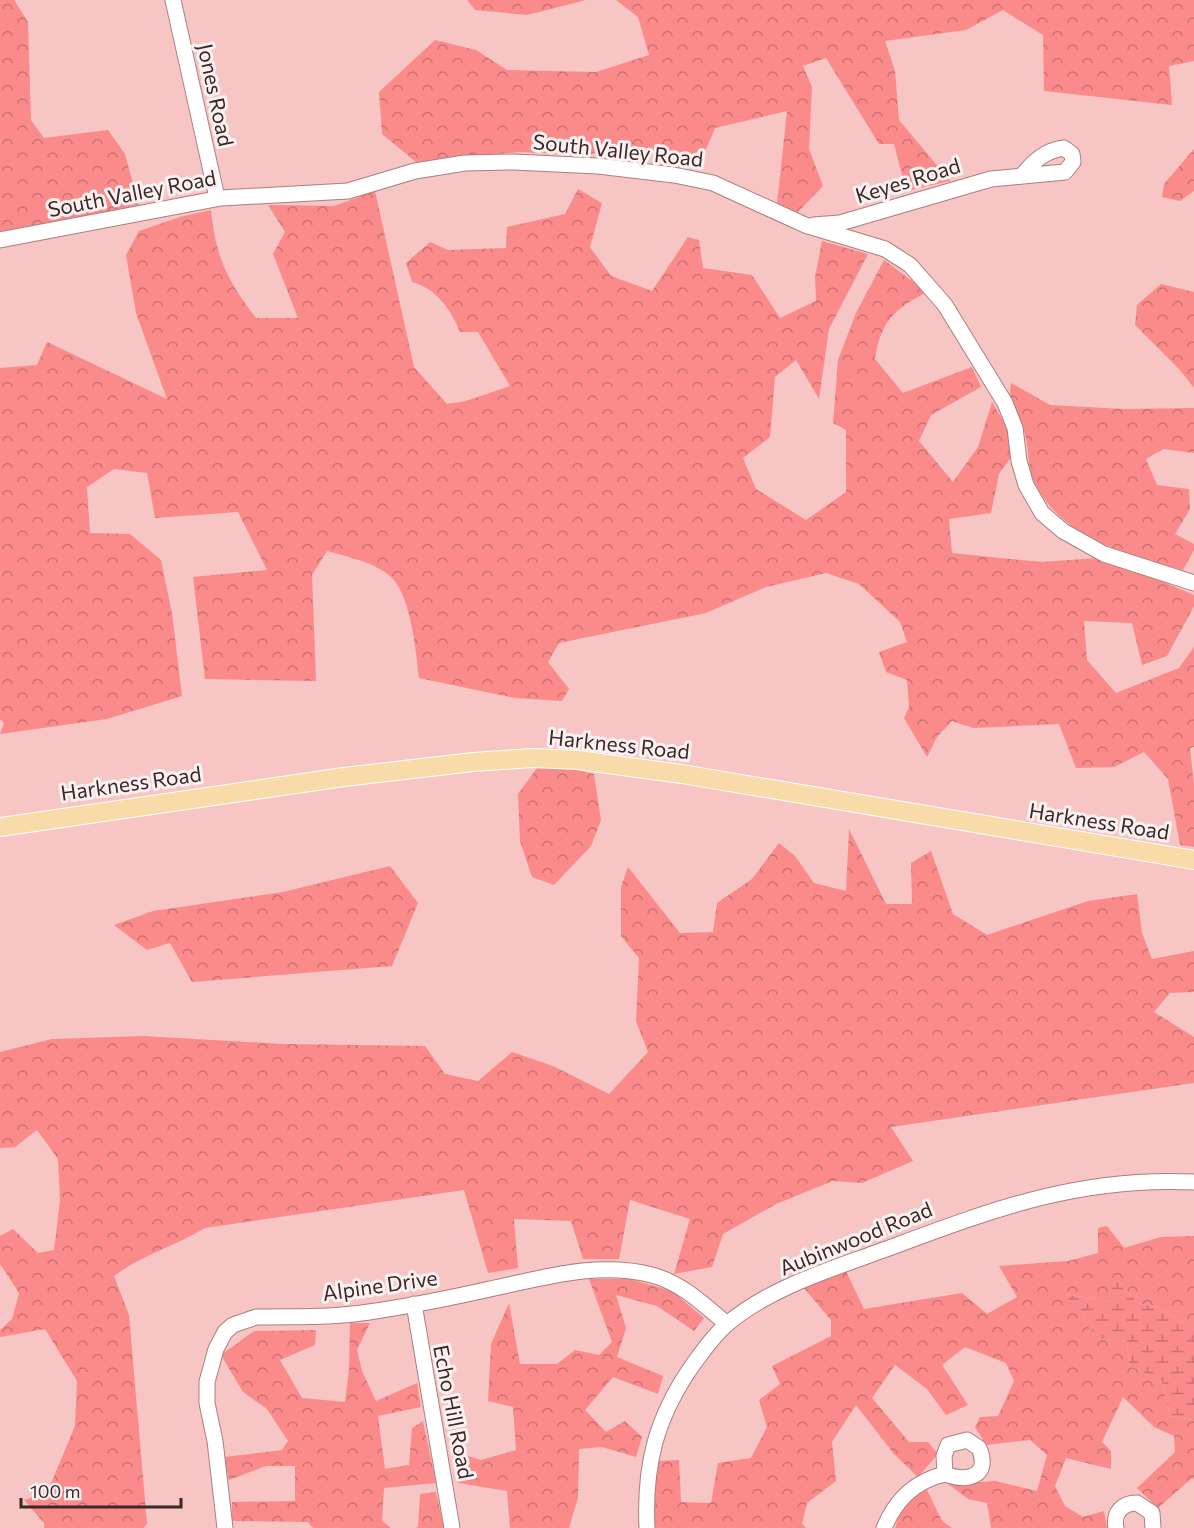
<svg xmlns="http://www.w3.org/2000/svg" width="1194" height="1528" font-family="Commissioner,sans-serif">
	<defs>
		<pattern id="forest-crowns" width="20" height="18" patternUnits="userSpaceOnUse" patternTransform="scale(1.5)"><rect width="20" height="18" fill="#fb8a8b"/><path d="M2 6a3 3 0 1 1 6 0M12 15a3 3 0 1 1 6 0" fill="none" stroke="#cc7172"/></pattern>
		<pattern id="wetland-marsh" width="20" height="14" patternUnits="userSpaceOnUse" patternTransform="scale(1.5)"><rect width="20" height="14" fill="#fb8a8b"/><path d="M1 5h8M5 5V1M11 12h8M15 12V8" fill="none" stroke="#cc7172"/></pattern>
	</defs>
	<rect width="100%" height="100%" fill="#f6c5c4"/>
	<path fill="url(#forest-crowns)" d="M0,0H14L28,22L31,120L44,138L108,130L125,154L139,206L0,233Z
		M467,0H586L527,15L475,10Z
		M616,0H1194V61L1169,66L1172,105L1044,91L1043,35L1003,10L966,30L885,41L895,71L899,120L950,181L906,191L894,144H879L826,58L803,66L812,87L809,149L823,186L796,214L777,204L787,111L715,128L699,166L642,147L582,155L519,152L416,162L382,134L379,92L435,40L476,50L507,70L596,72L649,55L638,17Z
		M1194,149V191L1180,201L1162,197L1164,184Z
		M578,189L602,203L590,247L611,276L652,291L688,237L699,240L703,268L752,275L780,318L816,301L815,277L822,241L868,254L829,329L819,399L796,360L775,377L770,437L743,458L756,489L806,520L846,492V430L833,423L838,360L856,313L884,260L927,292C894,309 881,321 875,359L903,393L972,367L981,387L931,415L919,441L953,482L978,447L992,402L1006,425L1014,453L999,474L991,513L949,519L952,553L1041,562L1098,558L1141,572L1194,595V606L1167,656L1142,665L1132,623L1084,621L1087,660L1116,693L1179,668L1194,647V747L1190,748L1194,785V847L1180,845L1168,779L1144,752L1114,767L1076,768L1059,724L973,728L952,721L937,737L927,757L904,718L909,707L907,680L886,672L879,652L907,642L900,622L859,584L826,573L766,587L706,613L559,643L548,662L569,689L562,701L515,698L419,678C416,652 411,595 391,577C374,562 349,557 327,551L312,575L316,681L205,679L193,577L267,570L238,512L155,518L147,473L114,469L87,487L90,533L130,534L161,560L172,613L182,696L107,719L0,734L4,723L0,719V368L37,365L47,342L167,399L136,313L126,255L139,231L180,217L211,210C216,258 227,280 256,318H298L273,254L285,232L268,205L334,206L375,191L414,367L447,404L466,401L510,386L478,332H460C451,310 436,288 412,282L406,263L430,242L448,250L506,248L507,227L565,214Z
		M1161,284L1194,292V388L1180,370L1135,325L1137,305Z
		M1011,383L1050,405L1124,409L1194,408V453L1163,449L1146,459L1157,485L1189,489L1190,509L1175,534L1194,544V550L1183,570C1127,555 1055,536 1032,476C1027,462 1029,445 1024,431C1017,411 1007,406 1011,383Z
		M556,765L594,774L601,820L591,846L554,885L532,877L520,841L518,794L537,768Z
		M849,829L886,904H912L911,863L931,851L953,914L987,935L1088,901L1137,894L1142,933L1152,959L1194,951V992L1170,993L1154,1012L1194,1037V1083L891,1127L913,1161L862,1183L833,1181L776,1204L723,1234L712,1267L674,1274L690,1219L630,1200L619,1259H583L571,1221L514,1219L518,1268L488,1273L464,1190L205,1228C175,1246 142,1255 114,1276L129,1315L147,1524L143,1528H44V1523L24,1500L47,1493L75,1426L77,1381L45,1329L0,1337V1330L12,1319L19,1293L0,1264V1236L13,1229L38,1253L54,1250L60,1200L58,1159L37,1130L15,1147L0,1148V1052L52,1039L143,1036L284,1044L425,1046L445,1074L478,1081L512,1052L553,1066L609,1094L648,1052L636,1021L639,958L621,936V887L628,867L680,933L713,932L717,903L752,879L779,843L795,856L814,883L846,891Z
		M390,866L418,903L392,966L192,982L170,943L147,950L114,925L153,911L283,892Z
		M1107,1226L1124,1248L1161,1237L1194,1236V1324L1189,1326L1159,1308L1138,1303L1117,1280L1107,1301L1065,1294L1081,1312L1095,1338L1127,1341L1129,1365L1162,1382L1170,1416L1194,1420V1479L1192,1478L1158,1508L1137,1488L1175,1452L1174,1436L1154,1427L1123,1397L1102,1442L1111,1451V1469L1066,1458L1055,1486L1065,1506L1083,1517L1104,1511L1107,1528H991L987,1503L968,1499L948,1484L995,1481L1037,1491L1047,1455L1030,1440L986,1445L975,1427L980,1417L998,1416L1014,1381L1006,1363L965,1347L942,1365L968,1405L946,1415L927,1389L895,1365L872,1398L909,1442H928L938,1454L918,1477L894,1454L856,1405L832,1442L836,1481L807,1503L802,1524L806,1528H653L657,1461L679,1460L681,1502L711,1503L718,1463L751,1458L767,1427L759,1400L780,1384L772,1366L831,1336V1320L803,1287L845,1269L864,1309L962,1293L987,1314L1017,1297L999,1266L1068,1261L1098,1253V1228Z
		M589,1279H630L672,1291L704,1318L694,1331L657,1306L616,1295L626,1328L617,1357L663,1376L658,1394L613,1377L585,1410L606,1432L625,1421L642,1437L636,1457L602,1447L579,1449L578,1498L569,1528H510L507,1491L458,1483L452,1451L481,1460L516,1450L513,1407L488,1401L491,1344L509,1303L520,1364H557L575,1350L599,1355L612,1342Z
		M350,1323H370L357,1350L362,1371L376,1401L417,1383L421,1407L378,1416L385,1469L409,1465L412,1428L423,1421L436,1483L384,1488L382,1521L391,1528H313L308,1522L232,1521V1502L295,1501V1466H266L229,1480L224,1457L282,1450L288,1441L267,1409L243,1392L221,1355L254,1331L316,1330L315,1345L280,1360L302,1398L345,1402L349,1369Z
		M926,1488L942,1521L952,1528H895L903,1505Z
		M436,1492L444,1528H415L418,1527L420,1494Z"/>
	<path fill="url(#wetland-marsh)" d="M1116,1279L1138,1303L1159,1308L1189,1326L1194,1324V1420L1170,1416L1162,1382L1129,1365L1127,1341L1095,1338L1081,1312L1064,1294L1107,1301Z"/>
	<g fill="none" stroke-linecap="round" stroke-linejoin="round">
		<defs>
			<path id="minor" d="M173,0L217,198
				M814,225L840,223L991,179L1065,172L1073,162L1072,154L1064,148C1046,150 1034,161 1023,174
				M0,240L221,198L348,191L415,171L465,163L514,162L598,166L674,175L713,183L805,225L885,249L910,265L945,305L1005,403L1015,428L1019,461L1026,485L1042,513L1063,531L1104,554L1194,583
				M414,1304L452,1528
				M225,1528L215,1441L207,1403V1382L216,1349L225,1332L233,1325L256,1317C294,1316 332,1318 369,1312C410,1306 450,1298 490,1289C543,1278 597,1261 652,1275C682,1283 704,1305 727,1324
				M647,1528C644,1465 656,1418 692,1366C703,1351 713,1336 727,1324C770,1288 826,1271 878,1252C987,1212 1075,1176 1194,1182
				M884,1528C896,1499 915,1481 945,1474C967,1482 991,1477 979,1448L967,1440L948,1445L944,1456L945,1474
				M1116,1528C1113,1513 1122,1503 1137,1503L1152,1513L1153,1528"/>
			<path id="major" d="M0,827L344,777L473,762L532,758L578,760L682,774L1194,860"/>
		</defs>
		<use href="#minor" stroke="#ac7f7e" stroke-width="17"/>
		<use href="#major" stroke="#fff" stroke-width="20"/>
		<use href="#minor" stroke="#fff" stroke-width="15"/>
		<use href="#major" stroke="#f8dba8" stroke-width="18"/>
	</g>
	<g text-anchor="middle" stroke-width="6" stroke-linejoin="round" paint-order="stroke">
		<g font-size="21" fill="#3b2828" stroke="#fbf1f1">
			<text transform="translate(215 95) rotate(78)" y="7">Jones Road</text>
			<text transform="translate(618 151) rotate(6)" y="7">South Valley Road</text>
			<text transform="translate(908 181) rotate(-17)" y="7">Keyes Road</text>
			<text transform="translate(132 194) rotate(-11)" y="7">South Valley Road</text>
			<text transform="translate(619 745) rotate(6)" y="7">Harkness Road</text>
			<text transform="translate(131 784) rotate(-8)" y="7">Harkness Road</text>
			<text transform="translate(1099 822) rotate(9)" y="7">Harkness Road</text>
			<text transform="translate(856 1239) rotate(-22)" y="7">Aubinwood Road</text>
			<text transform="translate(380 1286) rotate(-8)" y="7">Alpine Drive</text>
			<text transform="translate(453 1412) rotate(79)" y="7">Echo Hill Road</text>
		</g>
	</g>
	<path d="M21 1498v9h160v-9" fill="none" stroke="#3b2828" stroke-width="3"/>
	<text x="30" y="1498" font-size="18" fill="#3b2828" stroke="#fbf1f1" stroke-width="4.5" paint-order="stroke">100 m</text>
</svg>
